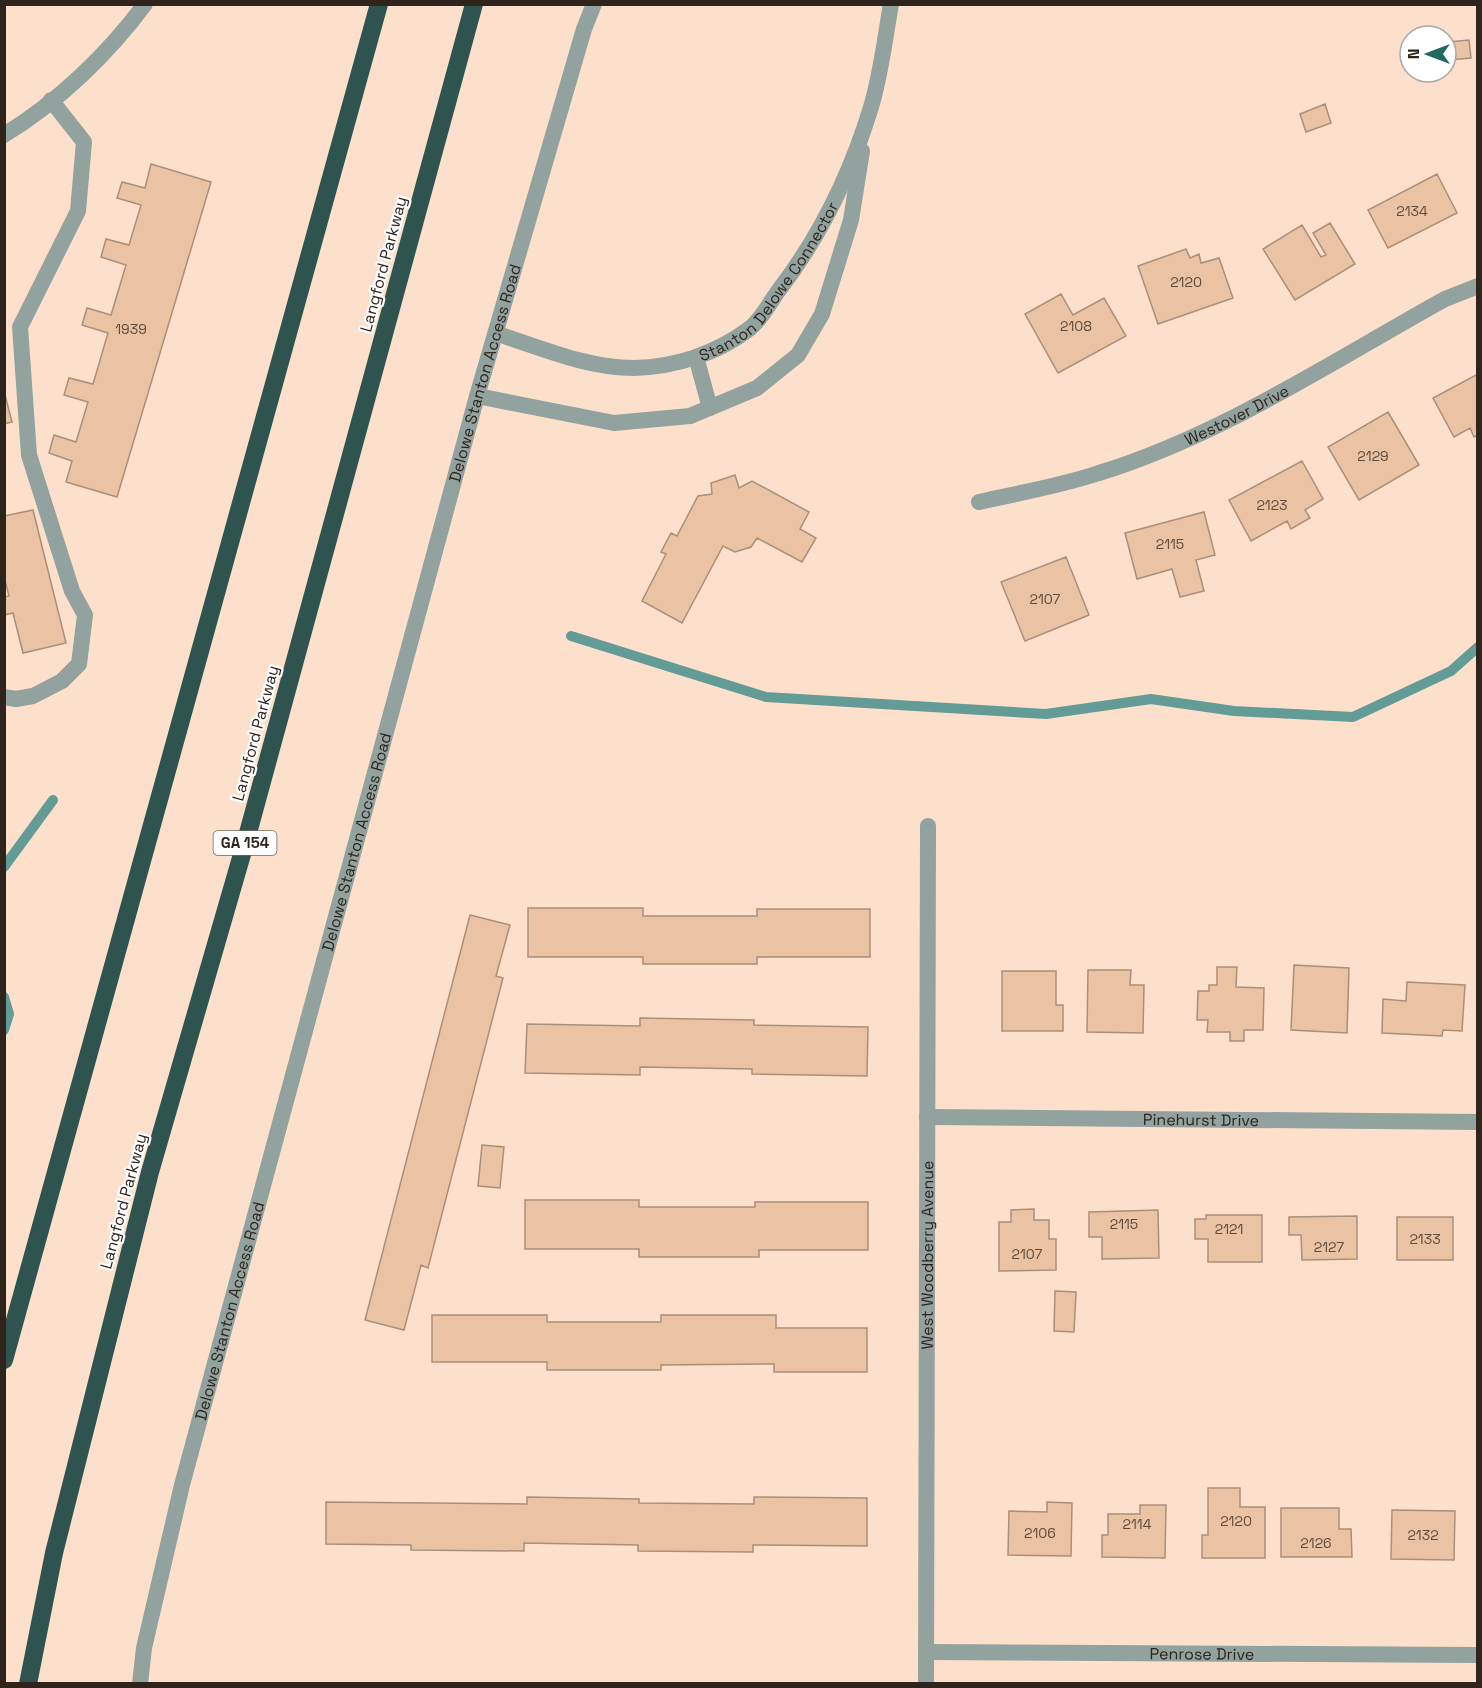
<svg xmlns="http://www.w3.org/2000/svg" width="1482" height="1688" font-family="'Space Grotesk',sans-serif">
	<rect width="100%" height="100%" fill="#fde0cb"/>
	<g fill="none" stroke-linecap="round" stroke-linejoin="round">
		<path stroke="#639c96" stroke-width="10" d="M571,636L766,697L1046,714L1151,699L1234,711L1353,717L1451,671L1478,647
			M4,867L53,800
			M4,997L9,1014L4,1030"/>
	</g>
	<path fill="#eac2a4" stroke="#aa8f7b" stroke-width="1.5" d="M1469,40L1471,58L1450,60L1448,42Z
		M1325,104L1331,123L1306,132L1300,114Z
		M151,164L211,182L117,497L66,482L72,461L49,453L54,435L76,442L88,402L64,395L69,378L93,384L108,333L82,325L87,308L111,315L126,265L101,257L106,239L129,245L141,205L117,198L122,182L145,188Z
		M1437,174L1457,213L1388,248L1368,210Z
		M1330,223L1355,264L1295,300L1263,249L1302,225L1321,257L1326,255L1313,233Z
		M1186,249L1190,258L1199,254L1201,263L1219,258L1233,298L1158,324L1138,266Z
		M1061,294L1073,315L1104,298L1126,336L1058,373L1025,314Z
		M1478,374V435L1474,437L1470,428L1454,437L1433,398Z
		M4,391L12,422L4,424Z
		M1388,412L1419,465L1359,500L1328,447Z
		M1302,461L1323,499L1305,510L1310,518L1291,529L1287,521L1251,541L1229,500Z
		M735,475L739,488L752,481L809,512L800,529L816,538L802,562L757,538L751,547L735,552L723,546L682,623L642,601L666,554L661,552L671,533L677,536L698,496L712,494L711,483Z
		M33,510L66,643L23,653L13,613L4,615V597L9,596L4,577V516Z
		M1204,512L1215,555L1196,560L1204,591L1180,597L1172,569L1137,579L1125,533Z
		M1066,557L1089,615L1025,641L1001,582Z
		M528,908H643V916H757V909H870V957H757V964H643V957H528Z
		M470,915L510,925L496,976L503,978L428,1268L421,1265L404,1330L365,1320Z
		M1294,965L1349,968L1347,1033L1291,1030Z
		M1217,967H1237L1236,987L1264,988L1263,1030H1244V1041H1230V1032H1207L1208,1020H1197L1198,991H1209V985H1217Z
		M1088,970H1131L1130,985H1144L1143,1033L1087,1032Z
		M1002,971H1056V1005H1063V1031H1002Z
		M1407,982L1465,985L1462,1031L1443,1030L1442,1036L1382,1033L1383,999L1406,1001Z
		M640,1018L754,1020V1025L868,1027L867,1076L752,1074V1069L640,1067V1075L525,1073L527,1024L640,1026Z
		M482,1145L504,1147L500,1188L478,1186Z
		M525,1200H639V1207H755V1202H868V1250H759V1257H639V1249H525Z
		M1034,1209V1220H1049V1239H1056V1270L999,1271V1222H1011V1210Z
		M1158,1210L1159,1258L1102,1259V1237H1089V1212Z
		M1206,1215H1262V1262H1208V1239H1195V1219H1206Z
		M1357,1216V1259L1302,1260L1301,1235H1289V1217Z
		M1397,1217H1453V1260H1397Z
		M1055,1291L1076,1292L1074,1332L1054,1331Z
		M432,1315H547V1322H661V1315H776V1328H867V1372H774V1364L661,1365V1370H547V1362H432Z
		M1208,1488H1240V1507H1265V1558H1202V1535H1208Z
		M527,1497L639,1499V1503L754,1504V1497L867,1498V1546L753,1545V1552L638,1551V1545L524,1543V1551L411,1550V1545L326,1544V1502L527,1504Z
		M1047,1502L1072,1503L1071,1556L1008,1555L1009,1511L1047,1512Z
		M1140,1505H1166L1165,1558L1102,1557V1535H1108V1514H1140Z
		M1281,1508H1339V1529H1351L1352,1557H1281Z
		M1392,1510L1455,1511L1454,1560L1391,1559Z"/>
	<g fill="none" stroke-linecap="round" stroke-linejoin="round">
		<path stroke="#91a29f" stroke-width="16" d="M4,697L16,699L33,696L62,681L79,664L85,615L72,591L29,455L20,327L78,211L84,142L51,100"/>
		<g stroke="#91a29f" stroke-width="16">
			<path id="s1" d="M498,334C541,348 588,368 634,368C675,367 716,354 749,329C761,320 770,302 779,290C821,235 851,173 871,107C881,74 885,38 891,4"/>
			<path d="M696,357L710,408"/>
			<path d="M477,396L614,423L690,416L757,388L798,355L822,314L851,220L862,151"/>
			<path id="s2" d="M979,502C1019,493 1060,486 1099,473C1222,435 1333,361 1445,299L1478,286"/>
			<path id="s3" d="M927,1117L1478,1122"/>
			<path id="s4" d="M926,1652L1478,1655"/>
			<path id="s5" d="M926,1684L928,826"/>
		</g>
		<g stroke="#91a29f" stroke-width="16">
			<path d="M4,135C58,102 108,54 145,4"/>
			<path id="s6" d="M140,1684L144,1648L182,1485L477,396L584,29L594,4"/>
		</g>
		<path stroke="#2f5450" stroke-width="18" d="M4,1360L379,4
			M28,1684L54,1553L150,1172L245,844L474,4"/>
	</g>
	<g text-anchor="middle" stroke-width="4.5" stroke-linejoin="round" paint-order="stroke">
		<g font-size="14" fill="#5e4c3e">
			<text x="1412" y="216">2134</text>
			<text x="1186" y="287">2120</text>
			<text x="1076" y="331">2108</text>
			<text x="131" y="334">1939</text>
			<text x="1373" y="461">2129</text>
			<text x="1272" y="510">2123</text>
			<text x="1170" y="549">2115</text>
			<text x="1045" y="604">2107</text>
			<text x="1124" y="1229">2115</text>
			<text x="1229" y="1234">2121</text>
			<text x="1425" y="1244">2133</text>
			<text x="1329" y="1252">2127</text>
			<text x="1027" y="1259">2107</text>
			<text x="1236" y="1526">2120</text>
			<text x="1137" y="1529">2114</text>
			<text x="1040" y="1538">2106</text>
			<text x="1423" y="1540">2132</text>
			<text x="1316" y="1548">2126</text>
		</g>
		<rect fill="#fff" stroke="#6d6660" stroke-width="1.5" x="213.5" y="831" width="63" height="24" rx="4.5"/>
		<g font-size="15" font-weight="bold" fill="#2f241c">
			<text x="245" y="848">GA 154</text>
		</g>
		<g font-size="16" fill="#2f241c" stroke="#fff">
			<text transform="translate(383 264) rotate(-75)" y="6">Langford Parkway</text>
			<text dy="6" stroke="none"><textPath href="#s1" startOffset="312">Stanton Delowe Connector</textPath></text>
			<text dy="6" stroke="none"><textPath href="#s6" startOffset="1356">Delowe Stanton Access Road</textPath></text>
			<text dy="6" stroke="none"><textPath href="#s2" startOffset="273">Westover Drive</textPath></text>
			<text transform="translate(255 733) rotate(-75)" y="6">Langford Parkway</text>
			<text dy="6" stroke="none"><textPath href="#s6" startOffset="870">Delowe Stanton Access Road</textPath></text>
			<text dy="6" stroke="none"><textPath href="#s3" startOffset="274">Pinehurst Drive</textPath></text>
			<text transform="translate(123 1201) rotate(-75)" y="6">Langford Parkway</text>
			<text dy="6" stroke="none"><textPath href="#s5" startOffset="429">West Woodberry Avenue</textPath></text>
			<text dy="6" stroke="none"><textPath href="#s6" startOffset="384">Delowe Stanton Access Road</textPath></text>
			<text dy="6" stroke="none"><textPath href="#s4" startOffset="276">Penrose Drive</textPath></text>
		</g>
	</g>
	<rect width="1482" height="1688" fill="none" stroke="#2f241c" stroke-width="12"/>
	<g transform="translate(1428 54) rotate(270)"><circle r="28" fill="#ffffff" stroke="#aca7a4" stroke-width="1.5"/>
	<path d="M0-4.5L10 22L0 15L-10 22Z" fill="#206a63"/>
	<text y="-9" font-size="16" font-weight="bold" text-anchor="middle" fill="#2f241c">N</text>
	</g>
</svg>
